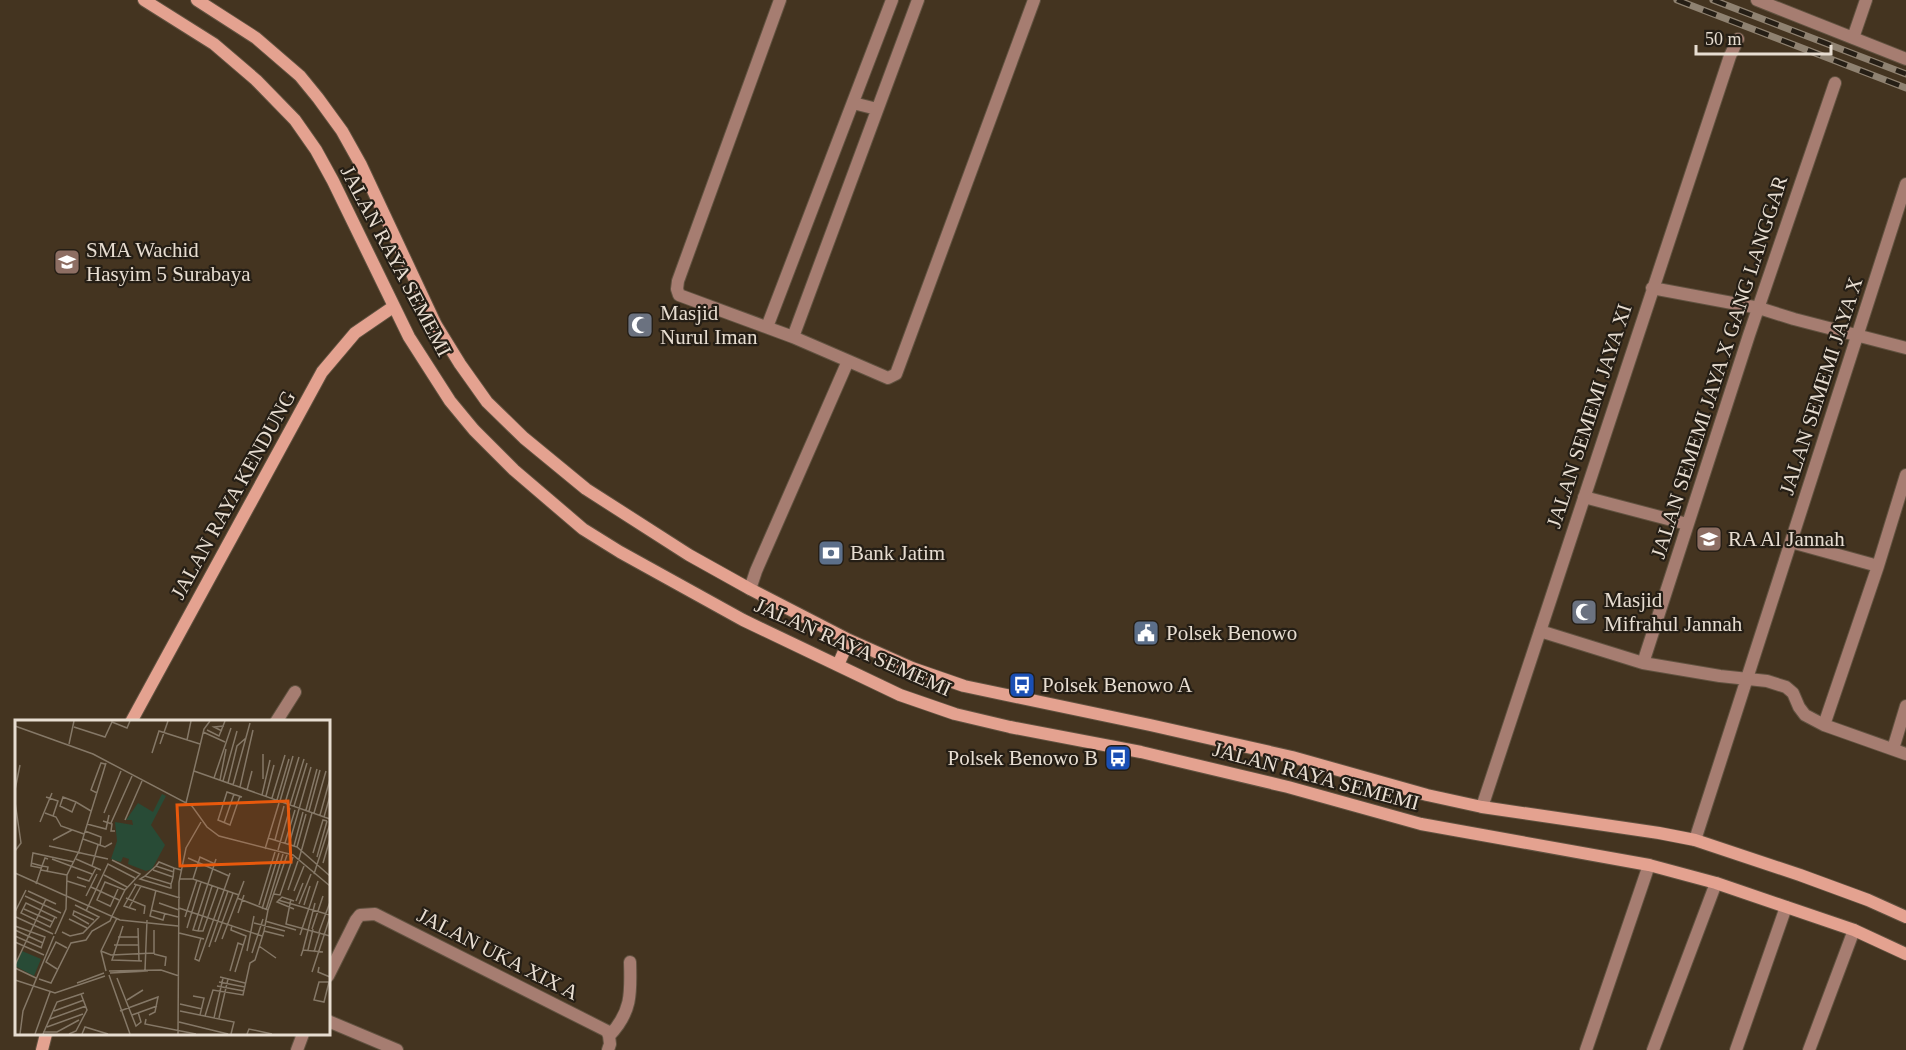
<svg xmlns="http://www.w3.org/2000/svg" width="1906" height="1050" font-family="Georgia,serif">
	<rect width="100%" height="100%" fill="#443420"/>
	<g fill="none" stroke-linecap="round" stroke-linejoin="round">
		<defs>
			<path id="street" d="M780,0L678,281L677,289L679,295L793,337L888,378L896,374L1034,0
				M1757,0L1906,59
				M1853,38L1866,0
				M853,103L877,109
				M1652,288L1759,308L1794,319L1906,348
				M767,327L892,0
				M793,337L918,0
				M1584,497L1687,524
				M1791,542L1878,566
				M750,589L756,571L848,361
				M1540,631L1643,663L1720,676L1767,681L1786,687L1793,693L1799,707L1805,715L1824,725L1906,754
				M1643,663L1749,335L1835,83
				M276,722L295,692
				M1824,725L1878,566L1906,475
				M1893,749L1906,706
				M1482,807L1730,56L1738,39
				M1695,840L1906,184
				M328,976L356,920L360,915L375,914L607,1031L609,1036
				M328,1021L397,1050
				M609,1036C632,1012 631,993 630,962
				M297,1050L303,1034
				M608,1050L610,1044L609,1036
				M1586,1050L1649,865
				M1653,1050L1716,883
				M1736,1050L1786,907
				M1809,1050L1854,930"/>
			<path id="secondary" d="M144,0L214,44L256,80L295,120L316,150L333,181L409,337L450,401L474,430L514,470L583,529L620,552L743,620L900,695L955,714L1010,727L1141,752L1288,787L1421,824L1649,865L1716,883L1854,930L1906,954
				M197,0L256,38L300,76L318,98L342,131L361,165L436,325L460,364L487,402L524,438L586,489L689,555L750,589L849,640L912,668L964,686L1150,725L1292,757L1427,795L1482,807L1659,833L1695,840L1800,875L1868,900L1906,917
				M838,665L849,640
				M131,722L322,372L355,333L393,307
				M42,1050L46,1034"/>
		</defs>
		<use href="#street" stroke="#615240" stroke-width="14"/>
		<use href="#secondary" stroke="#615240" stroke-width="14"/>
		<use href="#street" stroke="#a67d71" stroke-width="12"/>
		<use href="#secondary" stroke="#e4a290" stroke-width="12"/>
		<defs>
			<path id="rail" d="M1677,0L1906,88
				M1713,0L1906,74"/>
		</defs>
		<use href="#rail" stroke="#8f8271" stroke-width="7"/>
		<use href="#rail" stroke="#251e15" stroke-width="4.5" stroke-dasharray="14" stroke-linecap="butt"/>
	</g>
	<defs>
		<symbol id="school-square" viewBox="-11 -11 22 22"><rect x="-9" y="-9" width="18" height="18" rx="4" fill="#8d6e63" stroke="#251e15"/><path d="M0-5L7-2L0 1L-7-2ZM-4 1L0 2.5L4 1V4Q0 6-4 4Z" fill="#fff"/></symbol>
		<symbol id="mosque-square" viewBox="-11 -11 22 22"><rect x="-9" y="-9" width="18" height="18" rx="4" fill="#6b7280" stroke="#251e15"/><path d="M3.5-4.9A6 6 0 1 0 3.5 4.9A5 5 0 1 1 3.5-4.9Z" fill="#fff"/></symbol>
		<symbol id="bank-square" viewBox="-11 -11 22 22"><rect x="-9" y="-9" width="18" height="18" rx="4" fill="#5c6f8a" stroke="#251e15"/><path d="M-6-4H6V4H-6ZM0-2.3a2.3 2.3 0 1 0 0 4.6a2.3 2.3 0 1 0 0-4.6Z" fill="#fff"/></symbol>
		<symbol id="civic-square" viewBox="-11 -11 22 22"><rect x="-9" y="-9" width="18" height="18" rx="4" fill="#5c6f8a" stroke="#251e15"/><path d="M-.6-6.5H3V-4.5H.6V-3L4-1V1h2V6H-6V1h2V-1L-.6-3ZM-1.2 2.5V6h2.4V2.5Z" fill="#fff"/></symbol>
		<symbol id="bus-square" viewBox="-11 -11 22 22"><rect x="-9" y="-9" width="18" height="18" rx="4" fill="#1a4fb4" stroke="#251e15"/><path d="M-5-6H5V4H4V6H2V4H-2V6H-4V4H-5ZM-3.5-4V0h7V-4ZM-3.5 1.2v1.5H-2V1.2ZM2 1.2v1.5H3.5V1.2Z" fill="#fff"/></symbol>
	</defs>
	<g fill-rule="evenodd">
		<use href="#school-square" x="52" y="247" width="30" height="30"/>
		<use href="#mosque-square" x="625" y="310" width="30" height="30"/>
		<use href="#school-square" x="1694" y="524" width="30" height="30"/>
		<use href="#bank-square" x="816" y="538" width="30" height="30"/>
		<use href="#mosque-square" x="1569" y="597" width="30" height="30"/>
		<use href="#civic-square" x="1131" y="618" width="30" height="30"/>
		<use href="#bus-square" x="1007" y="670" width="30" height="30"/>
		<use href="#bus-square" x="1103" y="743" width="30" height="30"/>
	</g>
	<g text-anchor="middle" stroke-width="4.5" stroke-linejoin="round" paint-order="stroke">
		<g font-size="21" fill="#e7ddd1" stroke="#251e15" text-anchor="start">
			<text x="86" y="257">SMA Wachid<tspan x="86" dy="24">Hasyim 5 Surabaya</tspan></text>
			<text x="660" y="320">Masjid<tspan x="660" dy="24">Nurul Iman</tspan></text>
			<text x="1728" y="546">RA Al Jannah</text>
			<text x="850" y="560">Bank Jatim</text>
			<text x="1604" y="607">Masjid<tspan x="1604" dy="24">Mifrahul Jannah</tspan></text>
			<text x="1166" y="640">Polsek Benowo</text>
			<text x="1042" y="692">Polsek Benowo A</text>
			<text x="1098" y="765" text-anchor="end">Polsek Benowo B</text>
		</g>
		<g font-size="21" fill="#e7ddd1" stroke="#251e15">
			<text transform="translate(396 261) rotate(62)" y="7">JALAN RAYA SEMEMI</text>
			<text transform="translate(1719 367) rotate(-72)" y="7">JALAN SEMEMI JAYA X GANG LANGGAR</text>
			<text transform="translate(1821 386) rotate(-72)" y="7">JALAN SEMEMI JAYA X</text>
			<text transform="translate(1589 416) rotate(-72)" y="7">JALAN SEMEMI JAYA XI</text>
			<text transform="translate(233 495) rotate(-61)" y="7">JALAN RAYA KENDUNG</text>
			<text transform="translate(853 647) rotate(24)" y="7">JALAN RAYA SEMEMI</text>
			<text transform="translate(1316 776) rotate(15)" y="7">JALAN RAYA SEMEMI</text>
			<text transform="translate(498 954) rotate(27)" y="7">JALAN UKA XIX A</text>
		</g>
	</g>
	<g transform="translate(15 720)">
		<rect width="315" height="315" fill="#443420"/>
		<path d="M147,74L151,76L136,105L150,125L137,149L131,151L113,144L114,139L108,137L106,142L96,139L102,121L100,102L118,105L117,100H111L123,83L138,92ZM7,231L26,239L19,256L0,246Z" fill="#284b36"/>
		<path fill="none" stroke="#857867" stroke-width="1.5" d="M0,6L78,34L177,86L192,107L204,116L278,135L315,166M59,7L90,17L97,2L112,8L115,1M192,10L204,16L210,1M207,11L199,7L209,6M188,12L210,22M172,20L176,1M54,24L59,1M145,24L153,1M137,33L144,11L185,24M179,51L315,99M199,58L216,8M248,59V34M205,60L211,29M208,61L222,11M213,63L222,26L231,18M218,65L235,3M225,67L238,10M0,70L5,45M232,70L237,51M82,73L76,70L86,43L90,44M247,75L255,40M225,76L215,105L203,100L212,72L227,77M251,76L259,45M31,77L43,81L38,96M257,78L270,35M262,80L274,39M265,81L278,36M0,82L6,123L0,131M61,82L57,92L45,86L48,77L61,82L76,91M171,83L189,9L195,1M270,83L284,37M275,85L289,39M279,86L292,43M291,90L302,49M294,91L305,50M30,93L41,97L46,106L69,114M89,93L106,51M299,93L311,51M305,95L315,59M309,97L315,76M110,100L127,61M88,101L97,104L96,111H100M25,102L37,73M96,103L117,56M209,103L219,74M72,104L91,109L94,95M70,111L86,117L85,126M253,118L282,127L315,156M68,119L90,127L97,123M38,120L57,110M260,120L269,86M270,123L280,90M274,124L296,47M34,126L93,139M279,126L288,92M282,127L291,94M250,129L264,83M263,130L275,88M298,133L308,100L312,101M302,137L312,101M173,138L214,156M37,139L77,154M61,139L86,150M284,139L297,93M97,140L125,154L110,170L97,196M16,143L27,146L21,164M308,143L315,119M77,146L83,125M141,146L144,142L159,148M26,148L16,146L18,133L59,142M26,150L52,155M138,150L158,157M32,152L33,147L27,146L30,138L33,139M0,153L105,200L163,206M299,154L315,104M89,155L112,167M130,156L141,146L159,152M62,157L74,161L81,148M165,159H178L224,175M178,159L185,137L200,144M52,161L71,167M119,164L165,178M156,164L130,156L125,159L155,168H156V164L157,161L158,157L159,148L166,150M197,166L183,211L178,210L201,139M76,167L104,180M141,170L135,196L148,200L150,193M273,170L283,141M13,171L41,184M279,171L289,146M259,174L265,175L278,137M10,176L46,193M71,176L82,154M111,178L130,186L129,194M276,179L271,204L315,216M263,180L315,195M281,181L288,163M144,183L164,190M284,184L296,154M244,185L260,132M289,185L295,166M95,186L82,180L90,162L110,170M95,187L103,169M114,188L126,166M164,188L247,216M9,189L38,202M247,189L264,133M279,189L262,182L267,177L279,181M121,190L109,186L121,165M136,190L163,197M251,190L268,134M253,190L272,135M71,191L93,144L120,158M0,192L11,170M223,193L229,175M1,197L38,214M40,197L35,207L6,193L11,183L42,198M170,197L182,160M54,199L72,208M250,201L281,210M239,203L270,211M74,204L58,195L59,191L79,200M217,205L216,210L231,216L220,252M0,206L30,217L26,228M108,206L97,240L127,241M123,208L124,241M172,208L186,162M297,209L308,176M0,210L28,223M183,211H188L203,168M249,211L269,216M47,212L55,216L68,213L84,197L60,185M304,212L315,182M164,213L189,219M40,214L51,189L52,155L64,131L91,43M285,215L303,161M0,216L27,228M103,217H123M186,218L180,239L184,241L215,153M207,219L229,161M0,222L29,235M200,222L218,173M99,225H124M244,226L261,238M194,227L213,171M288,230L300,183M293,230L298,209M86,231L96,235L139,233V210M232,231L239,196M299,232L305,212M237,233L248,199M139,234L151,237L150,246M286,236L288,230L308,232M0,245L31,179M304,247L303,252L315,257M0,248L21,258M42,249L31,242L41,222L52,228M130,250L132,200M91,251L86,231L102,198M94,251L146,250L164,256M215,251L223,223L228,225M297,252L315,197M95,253L133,251M94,255L115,314M205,257L230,263M102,258L121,306L126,302L123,292M24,259L36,263L56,223L71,220L77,211L95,201L97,196M0,260L40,273L90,256M204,262L230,267M314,262L309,282L299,280L304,262H315M62,263L89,253M202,266L229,271M178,276L189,278L185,295M112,280L128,270M165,284L187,289M39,291L69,280M105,291L143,277L140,292L134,295M165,291L219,302L216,314M117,295L142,286M190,296L198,270L228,275L235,243L240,240L249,211L253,190L222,178M199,298L208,258M204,298L213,259M35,299L71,286M131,299L130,304L181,314M164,302L213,314M32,307L68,294M28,312H42L64,300M5,314L8,291L39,216M20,314L35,272M28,314L42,282L69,273M54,314L61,311L72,290L66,274M67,314L70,307L93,314M163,314L164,162L171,128L186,102M232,314L234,309L257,314"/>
		<path fill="#e8590c" fill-opacity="0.15" stroke="#e8590c" stroke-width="3" d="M273,81L276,142L165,146L162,85Z"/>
		<rect width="315" height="315" fill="none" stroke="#e7ddd1" stroke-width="3"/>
	</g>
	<path d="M1696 45v9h135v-9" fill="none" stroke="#e7ddd1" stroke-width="3"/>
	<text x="1705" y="45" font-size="18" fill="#e7ddd1" stroke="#251e15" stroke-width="4.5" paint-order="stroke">50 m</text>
</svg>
